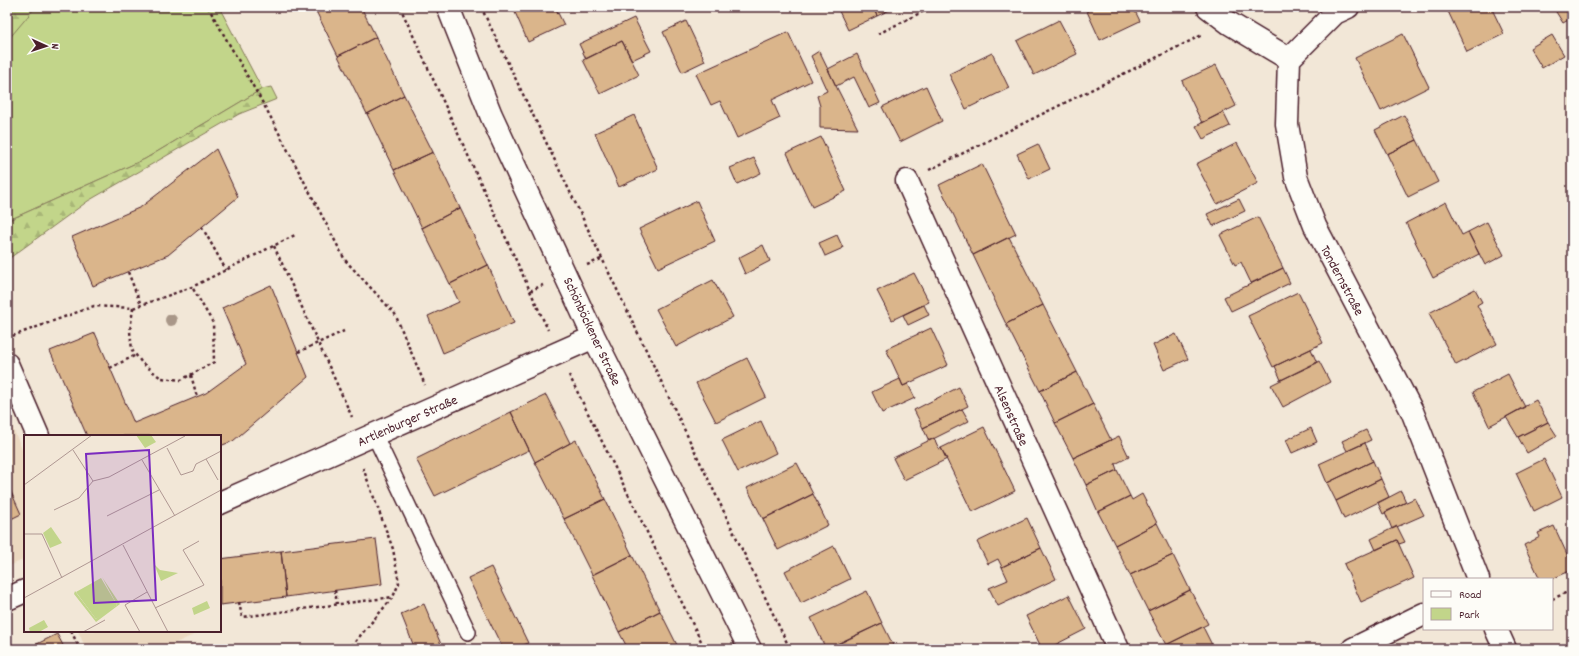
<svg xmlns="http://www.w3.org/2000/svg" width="1579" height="656" font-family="Dekko,sans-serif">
	<defs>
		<pattern id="forest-firs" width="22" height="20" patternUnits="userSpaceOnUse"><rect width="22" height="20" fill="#c2d58a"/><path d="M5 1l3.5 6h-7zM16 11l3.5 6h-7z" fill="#a8b677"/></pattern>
	</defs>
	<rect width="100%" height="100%" fill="#f2e7d7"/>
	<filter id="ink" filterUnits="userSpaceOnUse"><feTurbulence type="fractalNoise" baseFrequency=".025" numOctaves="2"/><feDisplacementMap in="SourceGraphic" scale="8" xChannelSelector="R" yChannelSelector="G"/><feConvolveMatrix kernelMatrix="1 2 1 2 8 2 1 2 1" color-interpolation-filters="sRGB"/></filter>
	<g filter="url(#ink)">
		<path fill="#ebd8c0" d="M7,415L25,456V559L7,567Z
			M78,631H198V633L162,649H86Z"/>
		<path fill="#c2d58a" stroke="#867a5a" d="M7,7H219L262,89L145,159L7,221Z"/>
		<path fill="url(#forest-firs)" stroke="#867a5a" d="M7,7H48L34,9L7,41Z
			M271,87L277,99L239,114L88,201L7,260V221L145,159L262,89Z"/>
		<path fill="#dab58b" stroke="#4a1f2b" d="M314,7H361L376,37L338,56Z
			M521,7H555L564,25L528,42L514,10Z
			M837,7H873L877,16L848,30Z
			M873,7H896L877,16Z
			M1085,7H1133L1140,21L1100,40Z
			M1446,7H1491L1504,34L1467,52Z
			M1553,7H1572V18L1563,23Z
			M634,18L651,51L632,60L622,41L586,59L579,44Z
			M1059,20L1077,54L1034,75L1017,41Z
			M686,21L705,61L682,72L663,32Z
			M788,32L811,81L772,100L780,118L737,138L720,101L711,105L696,74Z
			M1403,34L1429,87L1381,111L1355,58Z
			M1552,35L1564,55L1542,68L1530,48Z
			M376,37L404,95L367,114L338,56Z
			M622,41L639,75L600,94L583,60Z
			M819,51L836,86L858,129L820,128V106L817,96L827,91L811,56Z
			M992,53L1009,88L966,109L949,74Z
			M857,54L880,103L869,108L854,77L836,86L828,69Z
			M1216,65L1236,106L1202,123L1182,81Z
			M926,86L942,121L900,142L882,107Z
			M404,95L433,152L394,170L367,114Z
			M1223,112L1230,126L1203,139L1196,126Z
			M634,115L658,169L619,187L595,133Z
			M1404,115L1417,140L1387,154L1375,130Z
			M821,137L846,191L812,207L787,153Z
			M1417,140L1438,182L1408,197L1387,154Z
			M1237,143L1258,183L1217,204L1196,164Z
			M1038,144L1050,169L1029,179L1017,154Z
			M216,149L238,197L168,255L93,286L72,237L141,207Z
			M433,152L460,208L422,228L394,170Z
			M754,158L761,173L737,184L730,168Z
			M982,164L1016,234L973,255L939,185Z
			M1239,199L1245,211L1213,226L1207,214Z
			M697,201L715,241L658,268L639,229Z
			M1446,202L1462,235L1468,232L1479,254L1433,278L1406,223Z
			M460,208L488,265L450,284L422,228Z
			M1258,217L1283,268L1251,283L1241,262L1235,265L1220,235Z
			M1487,222L1504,255L1485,265L1468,232Z
			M837,235L843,248L825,256L819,243Z
			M1009,237L1043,305L1006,324L973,255Z
			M763,245L770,261L745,274L738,258Z
			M488,265L514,323L443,353L428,316L459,302L450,284Z
			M1283,268L1290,283L1231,311L1224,297Z
			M914,273L929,302L892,320L877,291Z
			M713,280L733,317L676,347L656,309Z
			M271,285L308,377L233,441L220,446V436H87L50,351L95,333L134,423L206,393L246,364L222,308Z
			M1475,289L1482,302L1477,305L1497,344L1456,365L1429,313Z
			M1298,292L1323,343L1273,367L1248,316Z
			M924,305L929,315L908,325L903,315Z
			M1043,305L1077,372L1040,391L1006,324Z
			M931,328L948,365L903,386L886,349Z
			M1176,334L1188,359L1164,370L1153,345Z
			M1311,349L1317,363L1281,380L1275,366Z
			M747,358L766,397L716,422L696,383Z
			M1319,361L1330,382L1283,407L1271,385Z
			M1077,372L1093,404L1055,423L1040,391Z
			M1508,374L1525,407L1489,426L1473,392Z
			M900,379L903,386L908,384L915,398L882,413L872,392Z
			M959,387L968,406L923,428L914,410Z
			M546,395L570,443L535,462L511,412Z
			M1536,400L1548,422L1518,437L1506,417Z
			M1093,404L1111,440L1073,458L1055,423Z
			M962,409L969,421L929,441L923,428Z
			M511,412L529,450L435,496L416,459Z
			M761,421L776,453L738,472L722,440Z
			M1548,422L1557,436L1527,453L1518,437Z
			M984,427L1015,491L972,512L941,448Z
			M1311,428L1317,442L1292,453L1286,440Z
			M1366,430L1371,440L1347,451L1342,441Z
			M1119,436L1129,457L1115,464L1117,470L1086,485L1073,458Z
			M934,438L939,449L941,448L947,459L904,480L893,458Z
			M576,440L605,499L564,519L535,462Z
			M1365,443L1373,461L1327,483L1319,464Z
			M1544,459L1562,497L1534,511L1516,473Z
			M1373,461L1381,479L1336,501L1327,483Z
			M797,463L813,494L763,519L747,488Z
			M1117,470L1130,496L1098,512L1086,485Z
			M1381,479L1389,497L1344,519L1336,501Z
			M7,483L21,514L7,521Z
			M1401,491L1406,502L1383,514L1378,503Z
			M813,494L828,525L778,550L763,519Z
			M1142,494L1157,523L1115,545L1098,512L1130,496L1132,500Z
			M1415,498L1424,515L1392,529L1385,512Z
			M605,499L632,555L592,575L564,519Z
			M1027,518L1041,548L1002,567L998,559L988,564L977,542Z
			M1157,523L1173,555L1130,575L1115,545Z
			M1397,526L1405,542L1399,544L1397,540L1376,550L1371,539Z
			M1554,526L1572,565V570L1552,579H1540L1524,545L1540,537L1538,533Z
			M376,539L382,584L286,597L281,551Z
			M1397,540L1414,578L1361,602L1344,564Z
			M834,546L850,579L801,603L785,571Z
			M1041,548L1056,579L998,606L989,588L1008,580L1002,567Z
			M281,551L286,597L220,605V559Z
			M632,555L660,611L619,632L592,575Z
			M1173,555L1190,590L1148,611L1130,575Z
			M491,567L528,643L516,649H503L468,578Z
			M1190,590L1208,624L1166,645L1148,611Z
			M867,591L882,623L826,649L811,618Z
			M1069,595L1086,629L1047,649H1042L1026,616Z
			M424,604L443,649H415L401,614Z
			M660,611L679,649H628L619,632Z
			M882,623L895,649H828Z
			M1203,627L1214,649H1168L1166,645Z
			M57,634L65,649H27Z"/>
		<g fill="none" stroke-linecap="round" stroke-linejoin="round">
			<defs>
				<path id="service" d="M374,434L468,632"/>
				<path id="minor" d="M1208,7L1229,23L1289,59
					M1289,59L1287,124L1296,177L1315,226L1412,411L1478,579
					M1289,59L1335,13L1348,7
					M907,181L1118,649
					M7,364L38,436
					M1496,629L1505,649
					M1353,649L1424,614"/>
				<path id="secondary" d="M448,7L491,115L594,337L750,649
					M220,503L594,337
					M7,599L25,591"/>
			</defs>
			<use href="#service" stroke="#4a1f2b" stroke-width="18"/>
			<use href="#minor" stroke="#4a1f2b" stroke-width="25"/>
			<use href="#secondary" stroke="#4a1f2b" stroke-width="25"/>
			<path stroke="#4a1f2b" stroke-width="2.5" stroke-dasharray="3 3" stroke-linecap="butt" d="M208,7L269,114L345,260L395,314L425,385
				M400,7L548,330
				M481,7L790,649
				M878,34L932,7
				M929,170L1202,35
				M202,227L226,270
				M274,246L352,417
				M587,265L601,259
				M128,272L141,305
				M530,291L543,285
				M133,308L130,331L132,350L142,363L161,378L181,380L214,362L213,323L192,287
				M7,338L94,306L133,308L192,287L297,234
				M298,352L344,331
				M110,368L136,355
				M191,375L197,397
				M569,375L705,649
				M335,590L337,604
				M1552,599L1572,590
				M239,602L242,617L393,597
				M71,631L80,649
				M346,649L354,643L393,597L399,583L393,549L363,468"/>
			<use href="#service" stroke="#fdfcf7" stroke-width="15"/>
			<use href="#minor" stroke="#fdfcf7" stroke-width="22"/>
			<use href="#secondary" stroke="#fdfcf7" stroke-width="22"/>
		</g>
		<circle fill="#a99788" cx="171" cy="320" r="6"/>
	</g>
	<g text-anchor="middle" stroke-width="3.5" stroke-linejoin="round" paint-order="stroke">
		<g font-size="14" fill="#4a1f2b" stroke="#fdfcf7">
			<text transform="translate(1343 280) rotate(62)" y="5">Tondernstraße</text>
			<text transform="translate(593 331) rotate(65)" y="5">Schönböckener Straße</text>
			<text transform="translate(1012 415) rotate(66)" y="5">Alsenstraße</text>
			<text transform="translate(407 420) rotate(-24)" y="5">Artlenburger Straße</text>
		</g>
	</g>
	<g transform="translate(24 435)">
		<rect width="197" height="197" fill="#f2e7d7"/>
		<path d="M112,0H127L132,7L121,13ZM27,92L38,108L26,113L19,98ZM130,129L136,135L154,138L137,146ZM77,143L93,170L72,184L52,157ZM183,166L186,173L170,180L168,173ZM20,185L24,192L15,197H6L5,193Z" fill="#c2d58a"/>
		<path d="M78,142L96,169L72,187L50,159L51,156L72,184L78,179L65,161L70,162L81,177L93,170Z" fill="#c2d58a"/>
		<path fill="none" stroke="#af9792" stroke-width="1" d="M143,13L157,40L169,36L172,29L182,24M49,15L69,46M118,25L151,81M194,45L182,24L197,16M69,46L85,42L161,1M0,50L68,0M30,75L55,63L69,46M83,81L135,55M0,99H18L38,143M99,110L144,197M0,163L197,55M131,173L180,150L159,115L175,106M59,197L81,185M116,197L101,170L123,157"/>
		<path fill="#7b2cbf" fill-opacity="0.15" stroke="#7b2cbf" stroke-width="2" d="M125,15L132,165L70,168L62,19Z"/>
		<rect width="197" height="197" fill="none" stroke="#4a1f2b" stroke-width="2"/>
	</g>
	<rect width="1579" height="656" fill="none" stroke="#fdfcf7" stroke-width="24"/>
	<rect x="12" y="12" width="1555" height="632" fill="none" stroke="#4a1f2b" stroke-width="1.5" filter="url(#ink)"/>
	<rect x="1423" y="578" width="130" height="52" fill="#fdfcf7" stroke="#b5a4a5"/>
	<rect x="1431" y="591" width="20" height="6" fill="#fdfcf7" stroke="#b5a4a5"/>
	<text x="1459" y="598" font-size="12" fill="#4a1f2b">Road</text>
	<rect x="1431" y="608" width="20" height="12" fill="#c2d58a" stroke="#b5a4a5"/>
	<text x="1459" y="618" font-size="12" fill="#4a1f2b">Park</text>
	<g transform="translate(46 46) rotate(93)" stroke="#fdfcf7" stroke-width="3" paint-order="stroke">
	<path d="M0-3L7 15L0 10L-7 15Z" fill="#4a1f2b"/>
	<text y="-6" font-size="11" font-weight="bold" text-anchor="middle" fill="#4a1f2b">N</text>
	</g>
</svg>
